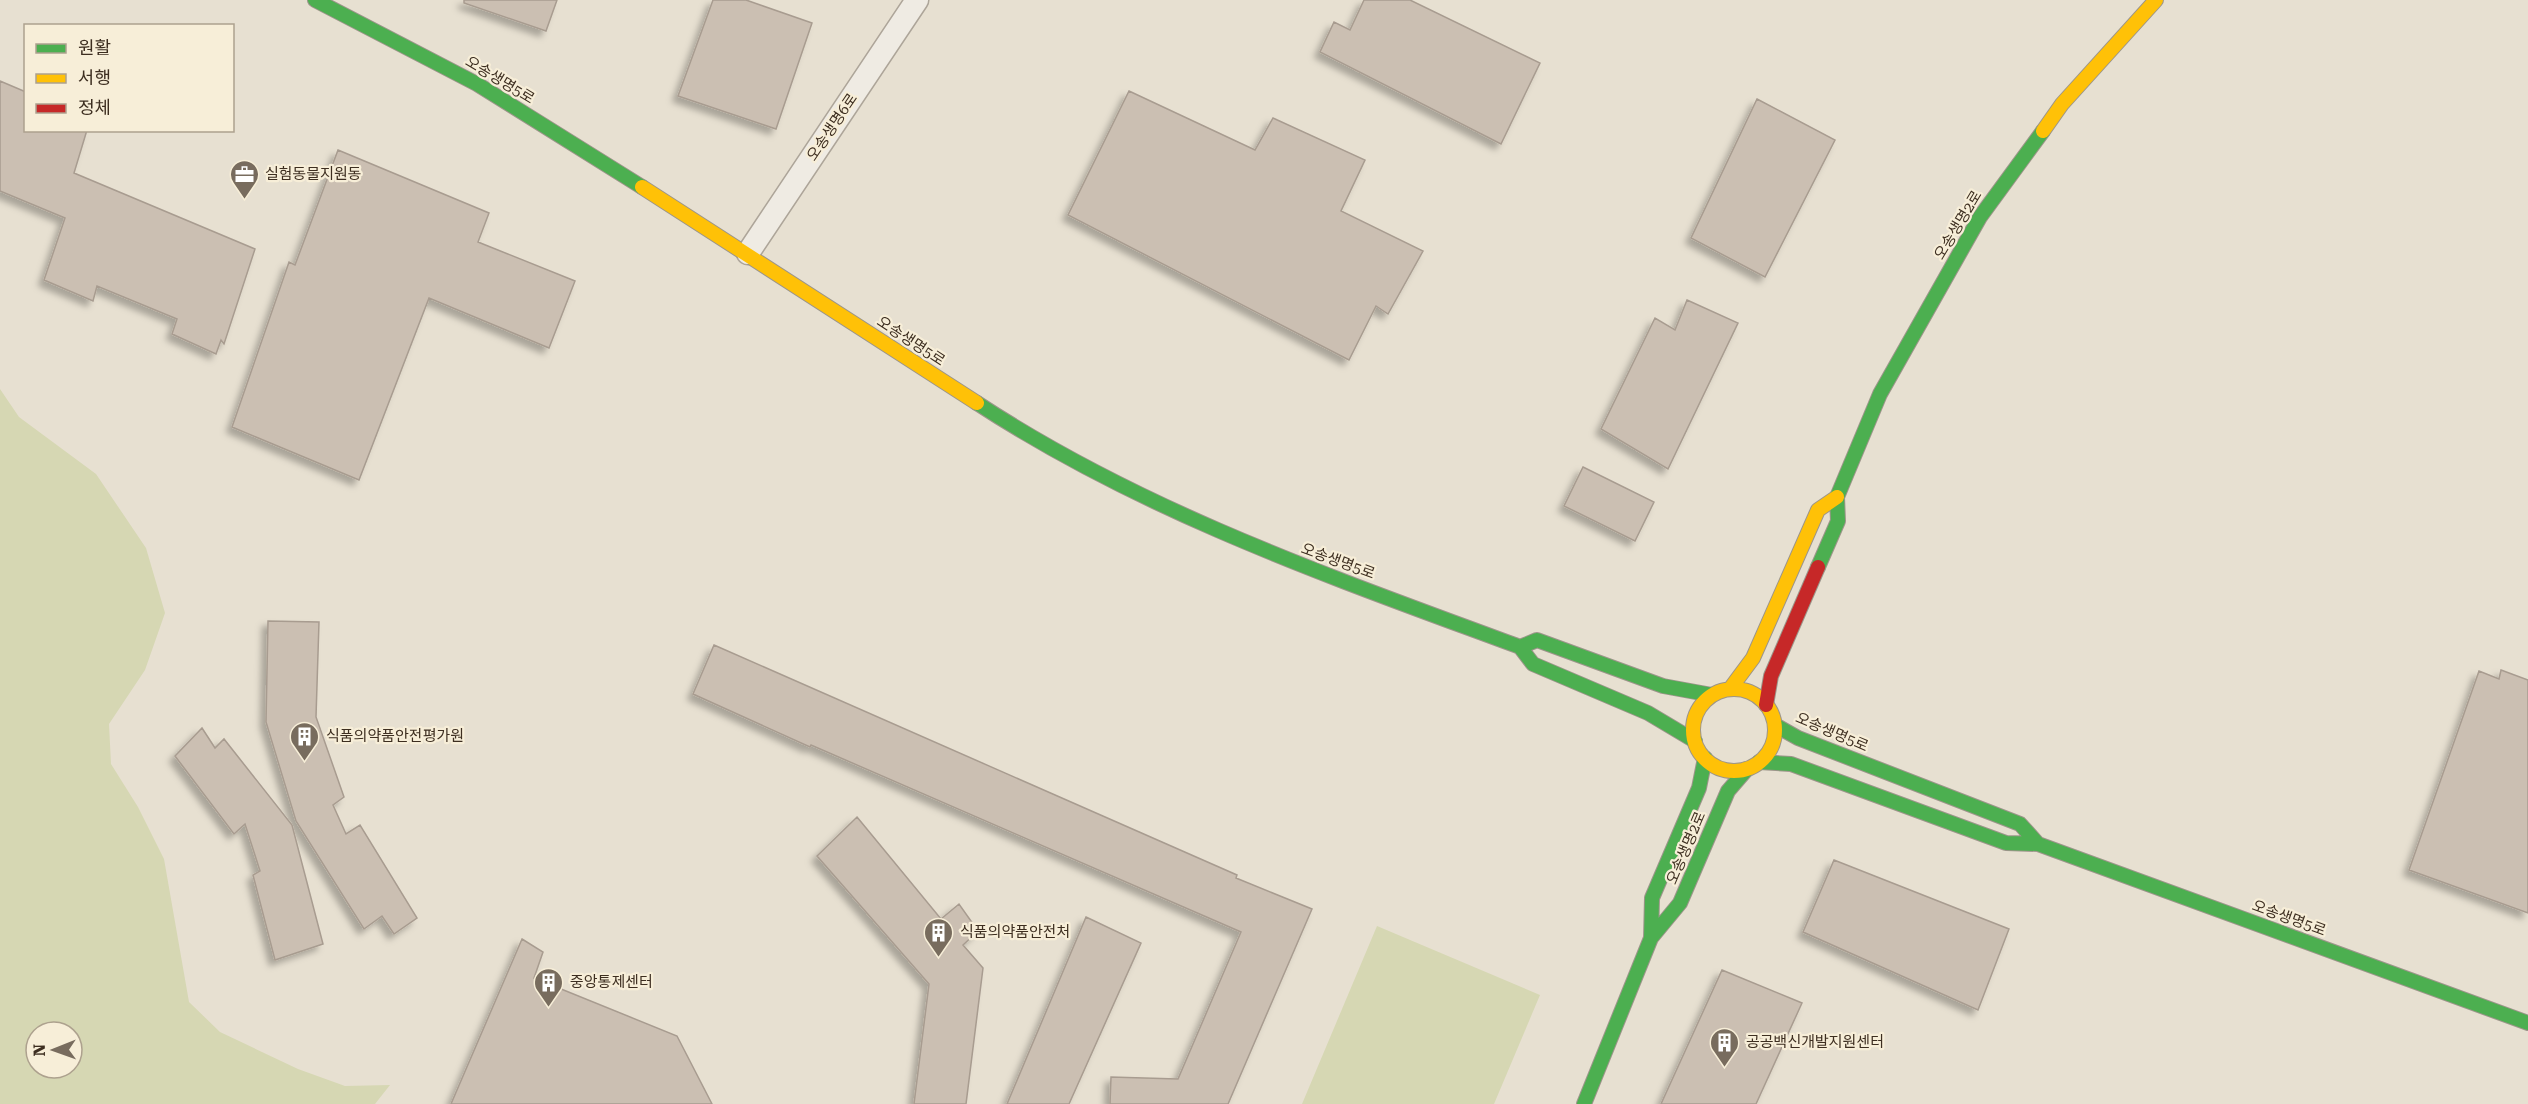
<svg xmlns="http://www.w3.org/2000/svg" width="2528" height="1104" font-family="'Roboto Serif','Noto Sans KR',serif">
	<defs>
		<filter id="shadow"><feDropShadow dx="-5.5" dy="5.5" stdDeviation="3" flood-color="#0004"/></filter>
	</defs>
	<rect width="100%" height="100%" fill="#e7e0d1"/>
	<path fill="#d6d7b3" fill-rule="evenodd" d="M0,389L19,417L96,474L146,548L165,613L145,670L109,724L111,764L138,807L164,859L189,1002L220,1032L298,1069L345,1086L390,1085L375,1104H0ZM36,1032H72V1068H36Z
		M1377,926L1540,995L1494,1104H1302Z"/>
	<path fill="#cbbfb2" stroke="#a89c90" stroke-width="1.5" filter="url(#shadow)" d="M464,0H557L546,31L464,3Z
		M713,0H746L812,23L776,129L678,96Z
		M1364,0H1410L1540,63L1501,144L1320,52L1334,22L1350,30Z
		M0,81L26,92V130H87L74,173L255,249L224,344L221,340L216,354L172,334L177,319L97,286L93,301L44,280L65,218L0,191Z
		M1129,91L1255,150L1273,118L1365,160L1341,211L1423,251L1388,314L1376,306L1349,360L1068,215Z
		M1757,99L1835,140L1765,277L1691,238Z
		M338,150L489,213L478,242L575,281L549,348L429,298L359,480L232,427L289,262L295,265Z
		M1687,300L1738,323L1668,469L1601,429L1655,318L1675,330Z
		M1583,467L1654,502L1635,541L1564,506Z
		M268,621L319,622L316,717L344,797L333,805L346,834L360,825L417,918L394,934L382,916L364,929L296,821L266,722Z
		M714,645L1237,875L1236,878L1312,909L1228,1104H1110L1111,1077L1178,1079L1241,932L811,745L810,747L693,694Z
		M2501,670L2528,680V913L2409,870L2479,671L2499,679Z
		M202,728L215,748L224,739L292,825L323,944L275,960L253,875L260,871L245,824L234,834L175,756Z
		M857,817L941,919L959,904L978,931L963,945L983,968L966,1104H914L929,984L817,856Z
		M1834,860L2009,929L1978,1010L1803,932Z
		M1086,917L1141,943L1069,1104H1007Z
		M522,939L543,952L534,978L677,1036L712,1104H451Z
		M1722,970L1802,1003L1756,1104H1661Z"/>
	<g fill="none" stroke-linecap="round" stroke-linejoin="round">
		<defs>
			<path id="street" d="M748,253L917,0"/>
			<path id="fast" d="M315,0L477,84L642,187
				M977,403C1145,513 1334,578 1520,647L1533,664L1648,713L1695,741
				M1818,567L1838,521L1837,497L1880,394L1980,217L2043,131
				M1520,647L1537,640L1663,686L1712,695
				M1775,725L1798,738L2020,824L2038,844
				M1759,762L1791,764L2006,843L2038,844L2528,1023
				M1651,938L1652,898L1699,788L1705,758
				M1584,1104L1651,938L1680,903L1728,791L1747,769"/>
			<path id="slow" d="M2043,131L2062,104L2156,0
				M642,187L977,403
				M1730,689L1753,658L1818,510L1837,497
				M1693 730a41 41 0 1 1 82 0a41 41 0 1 1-82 0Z"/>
			<path id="jam" d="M1766,705L1771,676L1818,567"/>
		</defs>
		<use href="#street" stroke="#ada599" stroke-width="25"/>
		<use href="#fast" stroke="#9c958a" stroke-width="16"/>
		<use href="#slow" stroke="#9c958a" stroke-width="16"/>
		<use href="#jam" stroke="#9c958a" stroke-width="16"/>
		<use href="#street" stroke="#efebe3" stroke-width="22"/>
		<use href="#fast" stroke="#4caf50" stroke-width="14"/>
		<use href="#slow" stroke="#ffc107" stroke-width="14"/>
		<use href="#jam" stroke="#c62828" stroke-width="14"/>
	</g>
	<defs>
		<symbol id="office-pin" viewBox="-11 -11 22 30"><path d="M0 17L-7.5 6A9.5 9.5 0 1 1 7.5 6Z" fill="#786c5e" stroke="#f7eed8"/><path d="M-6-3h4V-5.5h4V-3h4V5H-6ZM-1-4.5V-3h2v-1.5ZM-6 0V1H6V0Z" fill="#fff"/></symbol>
		<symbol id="building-pin" viewBox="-11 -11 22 30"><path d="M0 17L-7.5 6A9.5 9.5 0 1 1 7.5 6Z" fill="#786c5e" stroke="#f7eed8"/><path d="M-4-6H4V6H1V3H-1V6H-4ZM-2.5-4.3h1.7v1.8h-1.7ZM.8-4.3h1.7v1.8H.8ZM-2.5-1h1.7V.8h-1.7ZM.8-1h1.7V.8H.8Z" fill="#fff"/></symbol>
	</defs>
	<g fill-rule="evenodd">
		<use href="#office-pin" x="228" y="158" width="33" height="45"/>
		<use href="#building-pin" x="288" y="720" width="33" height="45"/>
		<use href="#building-pin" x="922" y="916" width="33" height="45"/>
		<use href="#building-pin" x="532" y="966" width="33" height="45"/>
		<use href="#building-pin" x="1708" y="1026" width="33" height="45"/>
	</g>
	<g text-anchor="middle" stroke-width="4.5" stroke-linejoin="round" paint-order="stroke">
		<g font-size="15" fill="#3d2e20" stroke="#f7eed8">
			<text transform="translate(500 80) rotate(31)" y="5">오송생명5로</text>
			<text transform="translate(832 127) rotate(-56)" y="5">오송생명6로</text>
			<text transform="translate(1958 225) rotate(-59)" y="5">오송생명2로</text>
			<text transform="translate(911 341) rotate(33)" y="5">오송생명5로</text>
			<text transform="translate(1338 561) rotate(20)" y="5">오송생명5로</text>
			<text transform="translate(1832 732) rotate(23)" y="5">오송생명5로</text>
			<text transform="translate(1686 848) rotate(-67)" y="5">오송생명2로</text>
			<text transform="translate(2289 918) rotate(20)" y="5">오송생명5로</text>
		</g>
		<g font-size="15" fill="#3d2e20" stroke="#f7eed8" text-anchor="start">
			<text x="265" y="179">실험동물지원동</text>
			<text x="326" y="741">식품의약품안전평가원</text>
			<text x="960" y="937">식품의약품안전처</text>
			<text x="570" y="987">중앙통제센터</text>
			<text x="1746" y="1047">공공백신개발지원센터</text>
		</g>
	</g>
	<rect x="24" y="24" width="210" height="108" fill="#f7eed8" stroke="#ada18e" stroke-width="1.5"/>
	<rect x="36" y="44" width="30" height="9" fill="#4caf50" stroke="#ada18e" stroke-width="1.5"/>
	<text x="78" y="54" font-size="18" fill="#3d2e20">원활</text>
	<rect x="36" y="74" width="30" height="9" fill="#ffc107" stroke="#ada18e" stroke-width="1.5"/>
	<text x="78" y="84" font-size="18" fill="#3d2e20">서행</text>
	<rect x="36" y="104" width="30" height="9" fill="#c62828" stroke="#ada18e" stroke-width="1.5"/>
	<text x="78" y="114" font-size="18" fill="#3d2e20">정체</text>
	<g transform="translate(54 1050) rotate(269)"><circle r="28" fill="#f7eed8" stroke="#ada18e" stroke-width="1.5"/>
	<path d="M0-4.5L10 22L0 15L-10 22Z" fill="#786c5e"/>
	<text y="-9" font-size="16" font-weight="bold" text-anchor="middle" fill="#3d2e20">N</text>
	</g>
</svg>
